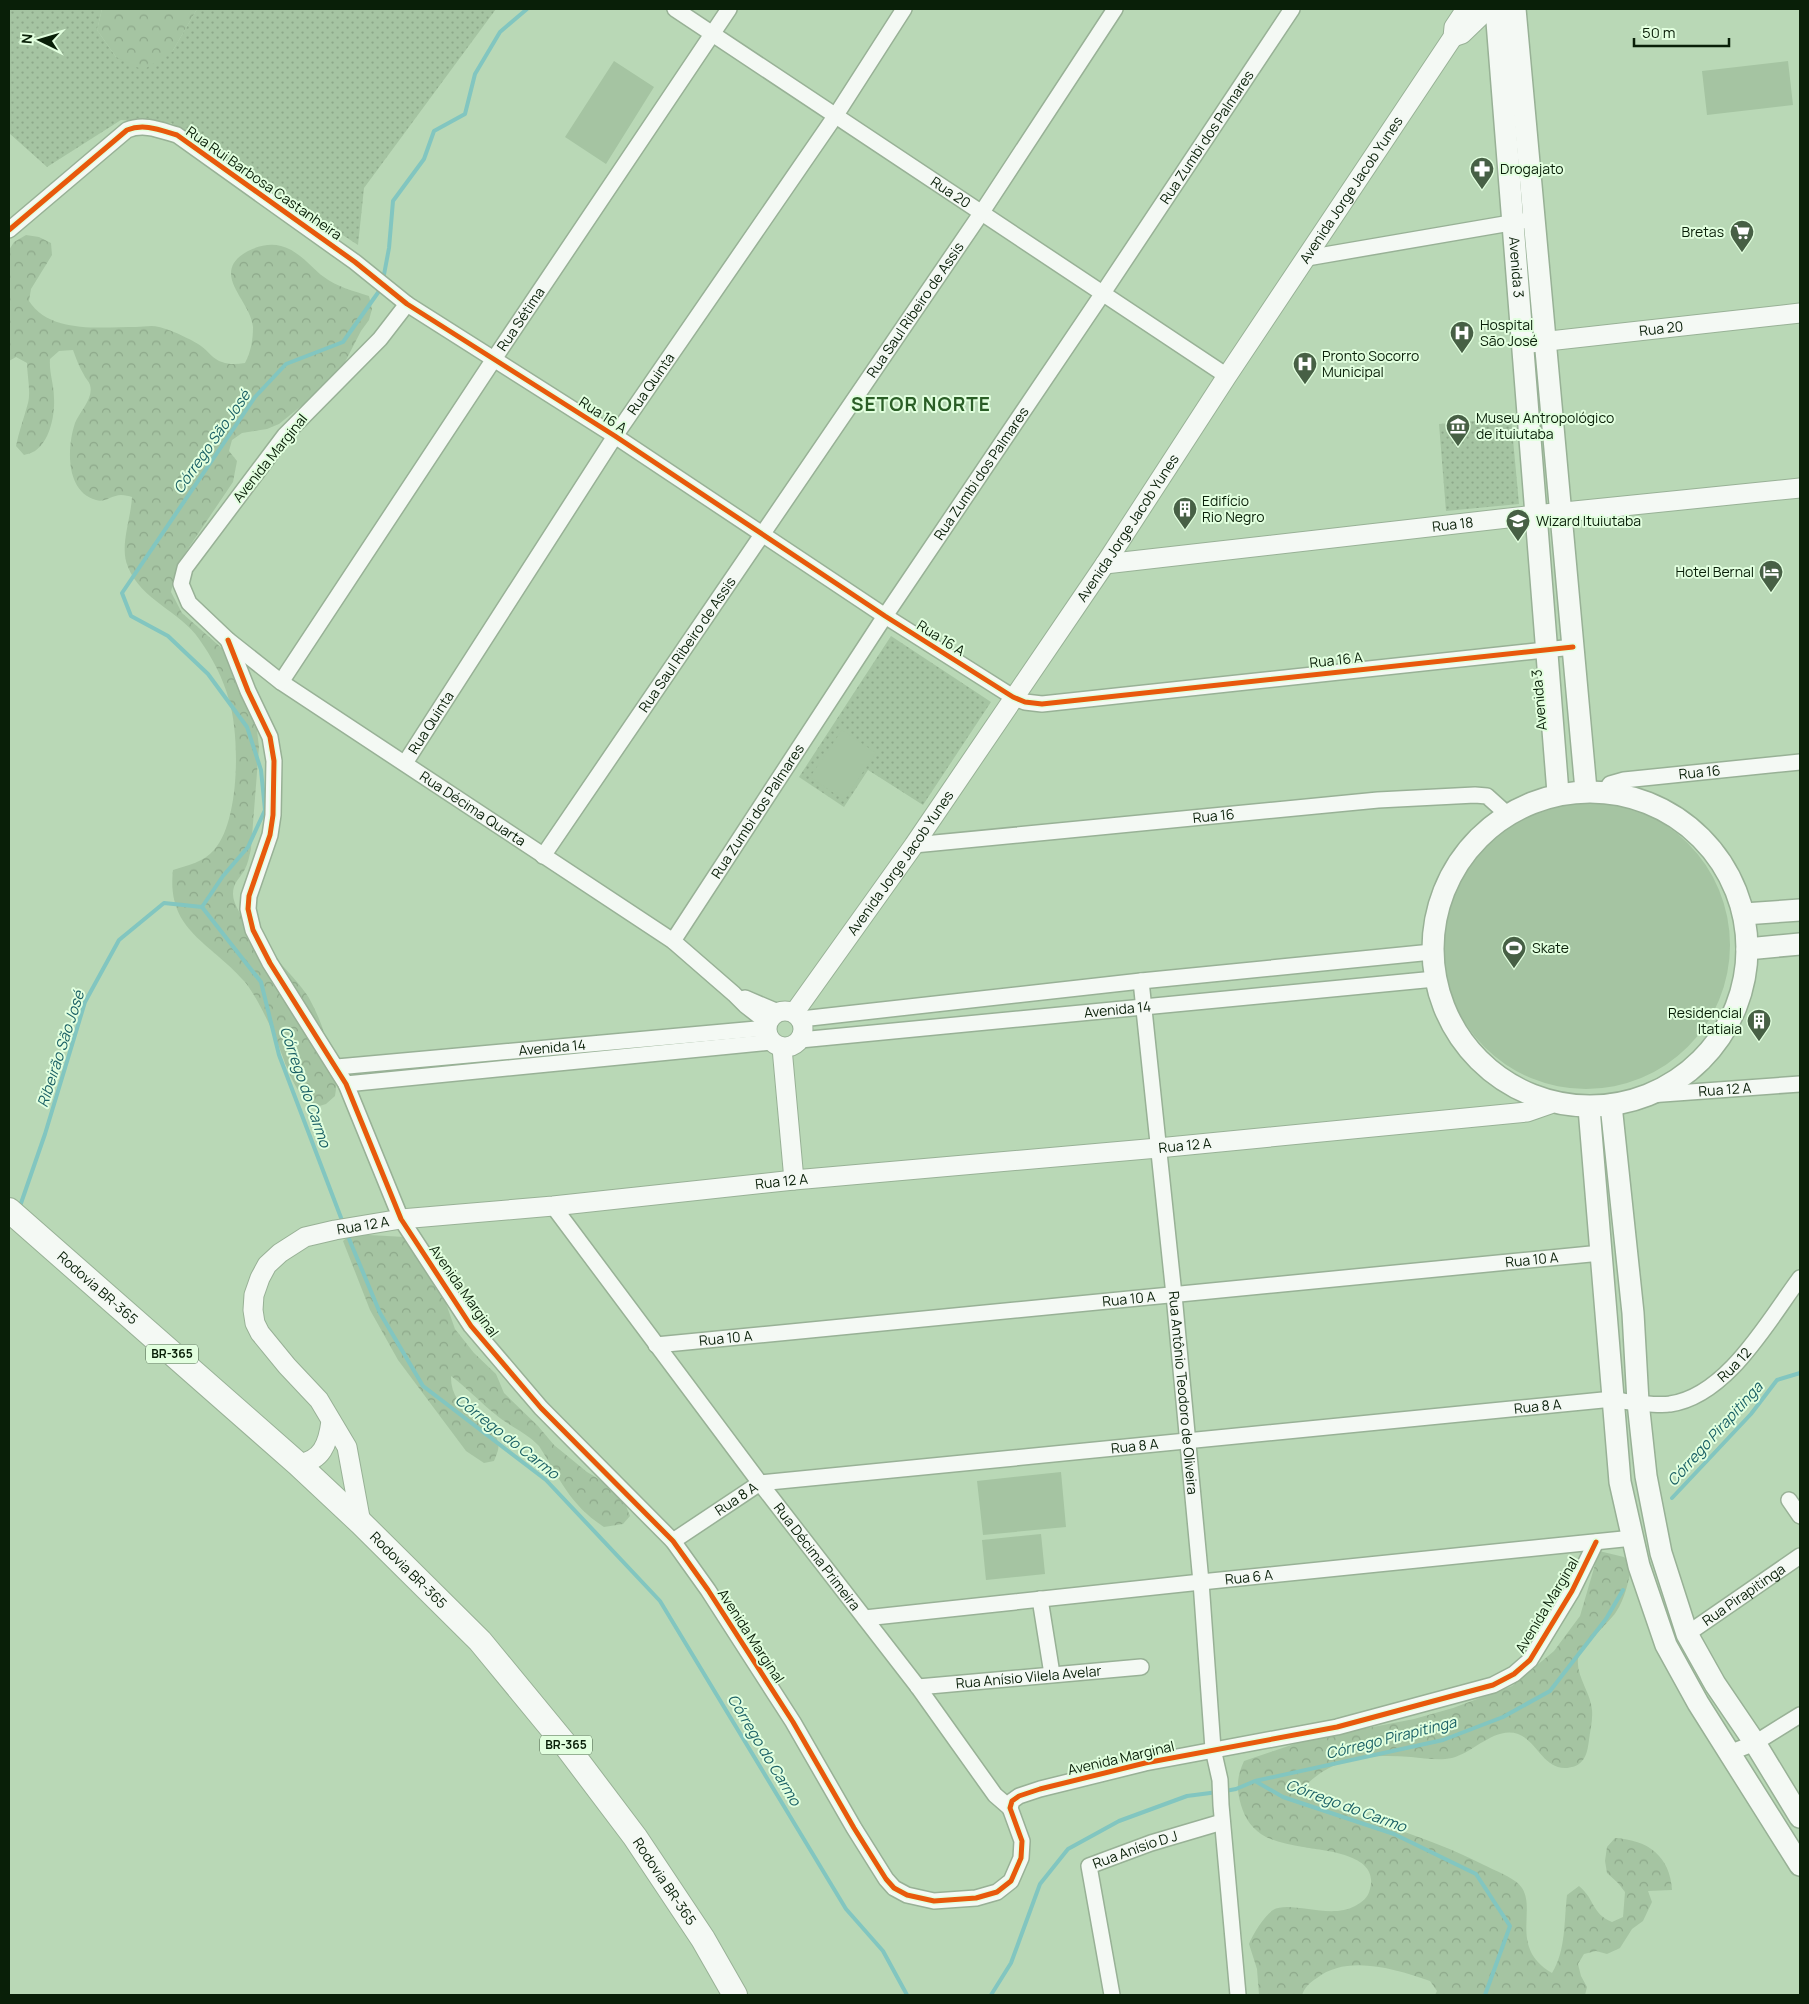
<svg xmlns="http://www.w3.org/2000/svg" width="1809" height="2004" font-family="Manrope,sans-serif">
	<defs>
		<pattern id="grass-dots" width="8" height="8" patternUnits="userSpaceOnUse" patternTransform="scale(1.25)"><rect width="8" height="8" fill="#a5c4a2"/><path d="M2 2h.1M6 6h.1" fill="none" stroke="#8da88a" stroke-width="1.8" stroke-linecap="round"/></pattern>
		<pattern id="forest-crowns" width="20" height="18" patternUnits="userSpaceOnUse" patternTransform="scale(1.25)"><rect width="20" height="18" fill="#a5c4a2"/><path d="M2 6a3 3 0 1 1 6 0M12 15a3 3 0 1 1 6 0" fill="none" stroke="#8da88a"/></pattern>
	</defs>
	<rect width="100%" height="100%" fill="#b9d8b6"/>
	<path fill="url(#grass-dots)" d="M9,9H102L97,30L116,57L172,52L197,9H496L364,188L358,245L171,123L121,120L47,167L9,133Z
		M1511,418L1519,504L1446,511L1439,424Z
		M891,636L991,702L923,805L868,770L844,807L799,777Z"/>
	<path fill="url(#forest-crowns)" d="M102,9H197L172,52L143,70L116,57L97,30Z
		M26,235L39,237L51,243L52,255L31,289L29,301C50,334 101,327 136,327C143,327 152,325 159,327C169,329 193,340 201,346C208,351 214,360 222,362C230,365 237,364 245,363C251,352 253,339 253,327C251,300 208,273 248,251C258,246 270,243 281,246C300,251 310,267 324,277C337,287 354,291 369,296L372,309L369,320L361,331L344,364L320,391L279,424L267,429L242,433L232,440L229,451L237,461L233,482L177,565L171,592L182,613L233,658L256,722L259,747L251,849C249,857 248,864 244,871C239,879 233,883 233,894C233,920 294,973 309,998C319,1016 326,1035 330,1055C334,1070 338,1081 335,1096L326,1104L313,1108C290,1088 284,1055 271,1028C264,1013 255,995 245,982C211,942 166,931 173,870C188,865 204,862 214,850C240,821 240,736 229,700C223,678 212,657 199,639C181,612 141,600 128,567C119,547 131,519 132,497C129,496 125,495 121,495C112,495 105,503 96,500C65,491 67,447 75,423C80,411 94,398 90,385C89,381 85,378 84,375C79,367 76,358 73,350L59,351L50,359C49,373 54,384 54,398C55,415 50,441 35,451C32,453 27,454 24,455L16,446C19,431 24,418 28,403C31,391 27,375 27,363L16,357L9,361V250L14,242Z
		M351,1234L405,1237L436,1275L455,1329L474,1353L496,1374L504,1393L538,1426L554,1445L587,1472L607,1484L622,1496L630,1516L623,1524L604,1527C570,1505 560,1479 539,1446C527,1433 509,1426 495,1414C480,1402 467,1388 451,1376C450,1414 494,1419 498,1442C500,1449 496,1455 494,1461L484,1463L466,1451L398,1360L370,1310L343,1241Z
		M1599,1551L1624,1557L1632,1566C1628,1582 1625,1599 1616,1612C1608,1624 1580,1648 1578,1659C1576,1676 1591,1693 1592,1710C1593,1720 1590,1731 1589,1740C1588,1747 1587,1756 1582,1761C1578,1766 1571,1768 1565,1768C1542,1767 1538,1742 1518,1734C1495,1726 1473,1753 1452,1758C1438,1761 1424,1758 1411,1757C1373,1754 1337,1756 1308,1783L1311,1795C1335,1812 1364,1819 1392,1828C1424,1838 1454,1850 1484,1865C1494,1870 1505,1874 1515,1881C1544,1901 1504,1945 1552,1973C1566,1951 1564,1920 1567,1895L1579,1886C1595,1899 1591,1913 1612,1922L1623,1917L1625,1892L1618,1883L1607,1873L1605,1861L1607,1847L1615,1838C1648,1840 1670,1856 1672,1890L1648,1891L1652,1902L1643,1921L1632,1929L1620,1948L1607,1954L1596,1951L1584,1954L1578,1964L1581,1976L1587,1987L1585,1995H1435L1437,1991L1430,1981C1396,1969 1347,1954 1317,1978C1309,1983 1305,1987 1302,1995H1259L1257,1969L1249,1944C1253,1934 1264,1916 1273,1910C1290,1900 1330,1920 1355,1906C1362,1902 1368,1898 1370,1889C1380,1854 1325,1851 1303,1847C1291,1845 1277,1842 1266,1837C1253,1830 1245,1819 1241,1805C1236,1788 1237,1776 1244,1761L1306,1740L1414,1719L1453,1708L1512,1686L1554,1651L1580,1616Z"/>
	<path fill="#a5c4a2" d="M614,61L654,87L606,164L565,137Z
		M1788,61L1793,105L1707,115L1702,71Z
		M842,730L876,753L844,800L810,777Z
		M1442 945a144 144 0 1 1 288 0a144 144 0 1 1-288 0Z
		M1061,1472L1066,1527L983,1535L977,1481Z
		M1041,1534L1045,1574L986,1580L982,1540Z"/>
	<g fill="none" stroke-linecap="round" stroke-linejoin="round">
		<path stroke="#82c6c0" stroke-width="4" d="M383,280L389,248L393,201L424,159L434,131L465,114L475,74L500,32L527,9
			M202,907L261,982L279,1055L343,1223
			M202,907L223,876L248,847L265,810L261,770L247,727L208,674L168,636L131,616L122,593L255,397L286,364L343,342L382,287
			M19,1209L45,1134L85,1002L119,940L164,903L202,907
			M347,1234L380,1313L423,1386L546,1480L660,1601L846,1909L883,1951L907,1995
			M1672,1498L1751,1414L1777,1380L1800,1373
			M1255,1781L1283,1797L1394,1834L1476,1874L1510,1926L1485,1995
			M1225,1791L1236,1789L1255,1781L1443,1740L1503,1717L1550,1691L1606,1619L1623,1590
			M991,1995L1011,1963L1040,1884L1068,1849L1119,1821L1187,1796L1218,1792"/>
		<defs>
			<g id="minor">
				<path id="s1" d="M675,9L1227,376"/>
				<path d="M9,230L127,130C144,123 160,130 177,135L355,262L407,304L615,436L885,616L1013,697L1025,702L1042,704L1573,647"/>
				<path d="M1307,258L1522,221"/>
				<path id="s2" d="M407,304L380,339L285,435L185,568L181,584L189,603L228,640L281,682L673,941L734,994L745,1005L768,1023"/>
				<path d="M228,640L248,691L270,737L274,761L273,815L270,835L249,896L248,909L253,930L270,963L346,1084L401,1219L471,1326L541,1408L673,1541L708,1590L793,1722L854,1828L886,1879L894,1888L907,1895L934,1901L976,1898L997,1892L1011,1881L1021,1858L1022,1841L1010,1808L1012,1801L1019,1796L1040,1789L1145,1763L1337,1727L1493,1685L1514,1674L1530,1660L1572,1591L1596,1542"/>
				<path id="s3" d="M281,682L494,359L729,9"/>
				<path id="s4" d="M405,763L615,436L836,115L904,9"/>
				<path id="s5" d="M1605,792L1610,784L1624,780L1800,762"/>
				<path id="s6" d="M914,845L1378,800L1475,795L1487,796L1507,814"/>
				<path id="s7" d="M543,856L982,212L1115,9"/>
				<path id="s8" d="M673,941L885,616L1103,293L1292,9"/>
				<path id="s9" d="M1141,981L1174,1295L1201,1582L1213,1749L1220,1780L1221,1805L1238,1995"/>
				<path d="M745,998L778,1012"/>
				<path d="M801,1019L1141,981L1432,952"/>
				<path id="s10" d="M800,1040L1435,979"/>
				<path id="s11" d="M337,1067L767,1028"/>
				<path d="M346,1084L771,1042"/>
				<path id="s12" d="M1649,1095L1800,1084"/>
				<path id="s13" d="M553,1206L760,1483L918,1687L995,1795L1010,1808"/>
				<path id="s14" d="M656,1345L1601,1253"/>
				<path d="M1789,1500L1800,1516"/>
				<path id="s15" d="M673,1541L760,1483L1613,1399C1624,1402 1660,1406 1670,1404C1727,1396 1768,1321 1800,1278"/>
				<path d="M1040,1599L1052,1674"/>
				<path id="s16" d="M865,1618L1201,1582L1633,1538"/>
				<path id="s17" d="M1687,1634L1800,1556"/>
				<path id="s18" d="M918,1687L1141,1667"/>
				<path d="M1729,1753L1755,1743L1800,1715"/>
				<path id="s19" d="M1112,1995L1089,1866L1151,1843L1222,1822"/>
			</g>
			<g id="tertiary">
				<path d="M1453,37L1462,34L1488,9"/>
				<path id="s20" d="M1522,344L1800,313"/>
				<path id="s21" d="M1105,564L1535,515L1800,488"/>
				<circle cx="785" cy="1029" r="18"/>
				<path id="s22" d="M794,1013L914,845L1105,564L1227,376L1453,37L1454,27L1466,9"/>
				<path d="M782,1048L794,1180"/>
				<path d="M298,1464C322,1461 328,1444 331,1421"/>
				<path id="s23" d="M361,1523L347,1447L319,1400L287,1366L260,1333L255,1323L253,1310L254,1295L260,1278L267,1265L280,1253L305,1237L335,1230L401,1219L553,1206L794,1180L1158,1148L1527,1112L1550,1104"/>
			</g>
			<g id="secondary">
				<path id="s24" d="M1496,9L1558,793"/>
				<path d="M1515,9L1586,790"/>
				<circle cx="1590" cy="949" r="157"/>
				<path d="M1744,914L1800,910"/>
				<path d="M1747,949L1800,944"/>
				<path d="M1611,1105L1633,1313L1638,1402L1646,1476L1661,1553L1687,1634L1715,1684L1755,1743L1800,1817"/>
				<path d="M1589,1108L1620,1482L1639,1566L1666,1645L1698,1703L1800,1865"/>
			</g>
			<g id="primary">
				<path id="s25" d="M9,1210L298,1464L361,1523L480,1641L564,1743L635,1837L703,1939L735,1995"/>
			</g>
		</defs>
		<use href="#minor" stroke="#98b196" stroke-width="18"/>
		<use href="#tertiary" stroke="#98b196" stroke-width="21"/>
		<use href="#secondary" stroke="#98b196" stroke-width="24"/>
		<use href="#primary" stroke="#98b196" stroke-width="26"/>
		<use href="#minor" stroke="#f4f9f4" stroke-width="15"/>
		<use href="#tertiary" stroke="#f4f9f4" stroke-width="19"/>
		<use href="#secondary" stroke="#f4f9f4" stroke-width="21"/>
		<use href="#primary" stroke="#f4f9f4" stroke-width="24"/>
		<defs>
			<path id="cycleway" d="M9,230L127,130C144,123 160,130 177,135L355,262L407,304L615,436L885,616L1013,697L1025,702L1042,704L1573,647
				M228,640L248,691L270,737L274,761L273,815L270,835L249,896L248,909L253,930L270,963L346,1084L401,1219L471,1326L541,1408L673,1541L708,1590L793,1722L854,1828L886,1879L894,1888L907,1895L934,1901L976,1898L997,1892L1011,1881L1021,1858L1022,1841L1010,1808L1012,1801L1019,1796L1040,1789L1145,1763L1337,1727L1493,1685L1514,1674L1530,1660L1572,1591L1596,1542"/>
		</defs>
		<use href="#cycleway" stroke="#e2ffdf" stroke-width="8"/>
		<use href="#cycleway" stroke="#e8590c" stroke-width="5"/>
	</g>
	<defs>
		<symbol id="pharmacy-pin" viewBox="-11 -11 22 30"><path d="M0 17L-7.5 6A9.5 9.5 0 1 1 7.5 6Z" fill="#476045" stroke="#e2ffdf"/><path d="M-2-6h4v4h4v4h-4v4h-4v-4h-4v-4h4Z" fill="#fff"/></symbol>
		<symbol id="supermarket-pin" viewBox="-11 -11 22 30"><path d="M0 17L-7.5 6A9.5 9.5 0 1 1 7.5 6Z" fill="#476045" stroke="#e2ffdf"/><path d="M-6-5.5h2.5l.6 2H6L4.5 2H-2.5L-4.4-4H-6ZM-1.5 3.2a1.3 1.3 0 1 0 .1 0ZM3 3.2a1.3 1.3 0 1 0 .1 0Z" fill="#fff"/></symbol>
		<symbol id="hospital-pin" viewBox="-11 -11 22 30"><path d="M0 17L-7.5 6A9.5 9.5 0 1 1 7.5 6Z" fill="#476045" stroke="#e2ffdf"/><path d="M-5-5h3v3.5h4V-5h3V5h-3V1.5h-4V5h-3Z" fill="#fff"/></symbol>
		<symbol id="museum-pin" viewBox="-11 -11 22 30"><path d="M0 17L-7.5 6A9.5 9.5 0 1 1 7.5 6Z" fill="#476045" stroke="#e2ffdf"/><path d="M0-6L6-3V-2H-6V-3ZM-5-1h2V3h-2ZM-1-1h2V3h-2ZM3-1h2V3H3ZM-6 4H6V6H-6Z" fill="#fff"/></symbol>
		<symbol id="building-pin" viewBox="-11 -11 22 30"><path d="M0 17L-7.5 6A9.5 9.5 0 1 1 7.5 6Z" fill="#476045" stroke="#e2ffdf"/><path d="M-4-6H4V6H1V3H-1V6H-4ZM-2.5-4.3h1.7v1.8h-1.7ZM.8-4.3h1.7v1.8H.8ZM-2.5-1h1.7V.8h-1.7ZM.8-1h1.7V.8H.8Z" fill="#fff"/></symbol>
		<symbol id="school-pin" viewBox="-11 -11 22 30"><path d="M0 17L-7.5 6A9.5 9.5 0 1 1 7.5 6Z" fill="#476045" stroke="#e2ffdf"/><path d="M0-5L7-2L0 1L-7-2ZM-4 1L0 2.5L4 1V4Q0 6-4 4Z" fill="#fff"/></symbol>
		<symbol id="hotel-pin" viewBox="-11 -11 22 30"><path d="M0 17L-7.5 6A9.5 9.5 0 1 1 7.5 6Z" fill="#476045" stroke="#e2ffdf"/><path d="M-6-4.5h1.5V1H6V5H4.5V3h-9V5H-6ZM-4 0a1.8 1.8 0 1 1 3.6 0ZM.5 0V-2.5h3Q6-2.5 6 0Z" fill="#fff"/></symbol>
		<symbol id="stadium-pin" viewBox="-11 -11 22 30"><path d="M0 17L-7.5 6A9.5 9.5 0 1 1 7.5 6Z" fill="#476045" stroke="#e2ffdf"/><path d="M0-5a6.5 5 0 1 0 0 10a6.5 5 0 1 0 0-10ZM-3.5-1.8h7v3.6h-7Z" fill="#fff"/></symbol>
	</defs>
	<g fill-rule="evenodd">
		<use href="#pharmacy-pin" x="1468" y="155" width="28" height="38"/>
		<use href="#supermarket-pin" x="1728" y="218" width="28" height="38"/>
		<use href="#hospital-pin" x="1448" y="319" width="28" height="38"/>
		<use href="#hospital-pin" x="1291" y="350" width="28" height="38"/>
		<use href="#museum-pin" x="1444" y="412" width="28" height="38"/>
		<use href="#building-pin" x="1171" y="495" width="28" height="38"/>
		<use href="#school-pin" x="1504" y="507" width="28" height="38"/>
		<use href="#hotel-pin" x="1757" y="558" width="28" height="38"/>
		<use href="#stadium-pin" x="1500" y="934" width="28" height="38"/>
		<use href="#building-pin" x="1745" y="1007" width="28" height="38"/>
	</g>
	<g text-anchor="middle" stroke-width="4" stroke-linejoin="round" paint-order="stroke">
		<g fill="#e2ffdf" stroke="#4a6248" stroke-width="1">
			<rect x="146" y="1344.5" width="52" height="19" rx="4"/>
			<rect x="540" y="1735.5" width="52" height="19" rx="4"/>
		</g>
		<g font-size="12" font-weight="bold" fill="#091f08">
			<text x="172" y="1358">BR-365</text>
			<text x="566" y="1749">BR-365</text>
		</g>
		<g font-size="14" fill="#091f08" stroke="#e2ffdf">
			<text dy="5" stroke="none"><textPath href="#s8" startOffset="965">Rua Zumbi dos Palmares</textPath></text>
			<text transform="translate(264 183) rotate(35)" y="5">Rua Rui Barbosa Castanheira</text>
			<text dy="5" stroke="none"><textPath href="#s22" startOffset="994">Avenida Jorge Jacob Yunes</textPath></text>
			<text dy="5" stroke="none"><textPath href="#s1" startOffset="331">Rua 20</textPath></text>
			<text dy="5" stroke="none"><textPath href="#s24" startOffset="259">Avenida 3</textPath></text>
			<text dy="5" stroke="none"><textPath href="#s7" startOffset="661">Rua Saul Ribeiro de Assis</textPath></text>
			<text dy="5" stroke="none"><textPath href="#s3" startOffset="435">Rua Sétima</textPath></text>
			<text dy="5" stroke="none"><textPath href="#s20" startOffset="140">Rua 20</textPath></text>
			<text dy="5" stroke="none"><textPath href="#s4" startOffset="452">Rua Quinta</textPath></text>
			<text transform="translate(603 415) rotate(33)" y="5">Rua 16 A</text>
			<text transform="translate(270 458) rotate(-51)" y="5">Avenida Marginal</text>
			<text dy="5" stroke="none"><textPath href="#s8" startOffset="560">Rua Zumbi dos Palmares</textPath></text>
			<text dy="5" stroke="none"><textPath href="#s21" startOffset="350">Rua 18</textPath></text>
			<text dy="5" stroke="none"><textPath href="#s22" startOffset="589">Avenida Jorge Jacob Yunes</textPath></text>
			<text transform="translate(941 638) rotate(32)" y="5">Rua 16 A</text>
			<text dy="5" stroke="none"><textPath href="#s7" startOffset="256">Rua Saul Ribeiro de Assis</textPath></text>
			<text transform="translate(1336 660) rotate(-6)" y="5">Rua 16 A</text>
			<text transform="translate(1539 700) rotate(-95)" y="5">Avenida 3</text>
			<text dy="5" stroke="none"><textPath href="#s4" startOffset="48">Rua Quinta</textPath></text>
			<text dy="5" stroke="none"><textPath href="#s5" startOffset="100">Rua 16</textPath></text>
			<text dy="5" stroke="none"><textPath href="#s2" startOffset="734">Rua Décima Quarta</textPath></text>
			<text dy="5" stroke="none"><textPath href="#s8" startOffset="155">Rua Zumbi dos Palmares</textPath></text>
			<text dy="5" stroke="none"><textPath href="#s6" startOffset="301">Rua 16</textPath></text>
			<text dy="5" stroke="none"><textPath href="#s22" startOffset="184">Avenida Jorge Jacob Yunes</textPath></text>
			<text dy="5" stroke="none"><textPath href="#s10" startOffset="319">Avenida 14</textPath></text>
			<text dy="5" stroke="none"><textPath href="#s11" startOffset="216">Avenida 14</textPath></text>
			<text dy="5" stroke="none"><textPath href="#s12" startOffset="76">Rua 12 A</textPath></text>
			<text dy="5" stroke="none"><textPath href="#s23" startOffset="1226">Rua 12 A</textPath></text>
			<text dy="5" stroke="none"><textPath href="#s23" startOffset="821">Rua 12 A</textPath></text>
			<text dy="5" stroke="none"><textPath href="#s23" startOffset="400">Rua 12 A</textPath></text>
			<text dy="5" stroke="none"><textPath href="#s14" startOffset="880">Rua 10 A</textPath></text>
			<text dy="5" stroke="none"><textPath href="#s25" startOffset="118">Rodovia BR-365</textPath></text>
			<text transform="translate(464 1291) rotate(55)" y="5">Avenida Marginal</text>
			<text dy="5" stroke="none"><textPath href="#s14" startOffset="475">Rua 10 A</textPath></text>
			<text dy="5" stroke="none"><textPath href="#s14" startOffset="70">Rua 10 A</textPath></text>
			<text dy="5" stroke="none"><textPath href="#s15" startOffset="1096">Rua 12</textPath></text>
			<text dy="5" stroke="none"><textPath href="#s9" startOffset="414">Rua Antônio Teodoro de Oliveira</textPath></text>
			<text dy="5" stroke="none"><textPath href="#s15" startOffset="886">Rua 8 A</textPath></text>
			<text dy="5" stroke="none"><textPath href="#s15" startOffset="481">Rua 8 A</textPath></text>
			<text dy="5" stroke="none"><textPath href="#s15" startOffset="76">Rua 8 A</textPath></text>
			<text dy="5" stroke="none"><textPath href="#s13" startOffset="439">Rua Décima Primeira</textPath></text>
			<text dy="5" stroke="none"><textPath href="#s25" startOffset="538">Rodovia BR-365</textPath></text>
			<text dy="5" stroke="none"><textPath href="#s16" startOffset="386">Rua 6 A</textPath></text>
			<text dy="5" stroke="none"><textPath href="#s17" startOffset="69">Rua Pirapitinga</textPath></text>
			<text transform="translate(1547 1605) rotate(-59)" y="5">Avenida Marginal</text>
			<text transform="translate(751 1636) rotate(57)" y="5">Avenida Marginal</text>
			<text dy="5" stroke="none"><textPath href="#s18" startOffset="111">Rua Anísio Vilela Avelar</textPath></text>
			<text transform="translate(1121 1758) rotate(-13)" y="5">Avenida Marginal</text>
			<text dy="5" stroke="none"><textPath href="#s19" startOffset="180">Rua Anísio D J</textPath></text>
			<text dy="5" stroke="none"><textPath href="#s25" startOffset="942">Rodovia BR-365</textPath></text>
		</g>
		<g font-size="14" fill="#091f08" stroke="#e2ffdf" text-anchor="start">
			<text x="1500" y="174">Drogajato</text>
			<text x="1724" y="237" text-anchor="end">Bretas</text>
			<text x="1480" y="330">Hospital<tspan x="1480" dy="16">São José</tspan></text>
			<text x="1322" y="361">Pronto Socorro<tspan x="1322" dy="16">Municipal</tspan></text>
			<text x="1476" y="423">Museu Antropológico<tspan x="1476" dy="16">de ituiutaba</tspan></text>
			<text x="1202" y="506">Edifício<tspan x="1202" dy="16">Rio Negro</tspan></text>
			<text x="1536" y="526">Wizard Ituiutaba</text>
			<text x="1754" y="577" text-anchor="end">Hotel Bernal</text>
			<text x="1532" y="953">Skate</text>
			<text x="1742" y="1018" text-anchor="end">Residencial<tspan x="1742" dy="16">Itatiaia</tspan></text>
		</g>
		<g font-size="15" font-style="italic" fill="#1a6065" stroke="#e2ffdf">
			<text transform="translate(212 442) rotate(-55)" y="5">Córrego São José</text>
			<text transform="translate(61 1049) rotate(-72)" y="5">Ribeirão São José</text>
			<text transform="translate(305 1087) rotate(71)" y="5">Córrego do Carmo</text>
			<text transform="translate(1715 1434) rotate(-48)" y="5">Córrego Pirapitinga</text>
			<text transform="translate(507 1437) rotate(38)" y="5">Córrego do Carmo</text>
			<text transform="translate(1391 1738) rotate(-14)" y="5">Córrego Pirapitinga</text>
			<text transform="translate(764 1750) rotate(59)" y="5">Córrego do Carmo</text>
			<text transform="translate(1346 1806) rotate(20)" y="5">Córrego do Carmo</text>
		</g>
		<g font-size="19" font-weight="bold" letter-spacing="1" fill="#2a5e26" stroke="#e2ffdf">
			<text x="921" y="411">SETOR NORTE</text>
		</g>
	</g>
	<rect width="1809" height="2004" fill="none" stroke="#091f08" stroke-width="20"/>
	<g transform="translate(40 40) rotate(275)" stroke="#e2ffdf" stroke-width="4" paint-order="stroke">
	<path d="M0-4L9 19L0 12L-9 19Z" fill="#091f08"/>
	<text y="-8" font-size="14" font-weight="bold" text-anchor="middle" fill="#091f08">N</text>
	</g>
	<path d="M1634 38v8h95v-8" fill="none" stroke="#091f08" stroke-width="2.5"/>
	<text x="1642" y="38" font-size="15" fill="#091f08" stroke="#e2ffdf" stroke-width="4" paint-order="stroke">50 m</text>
</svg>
